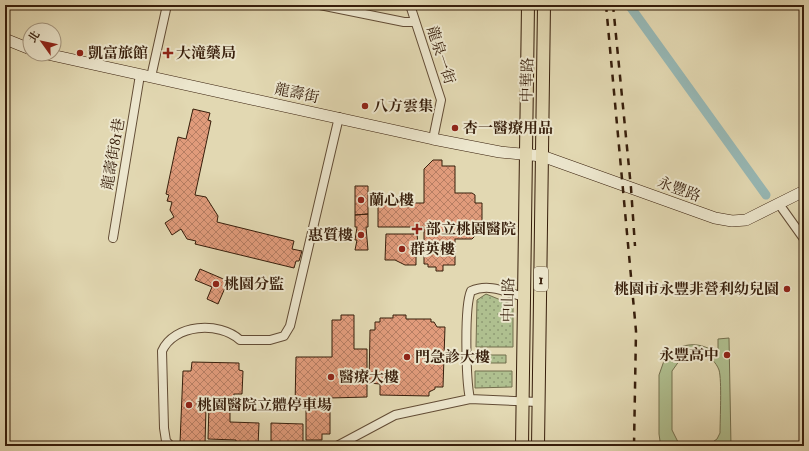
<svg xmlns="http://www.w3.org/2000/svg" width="809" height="451" font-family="'IM FELL Double Pica','Noto Serif TC',serif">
	<defs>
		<pattern id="park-dots" width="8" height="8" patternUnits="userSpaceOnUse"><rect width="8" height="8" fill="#afbf8f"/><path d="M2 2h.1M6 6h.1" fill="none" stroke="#8f9b73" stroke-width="1.8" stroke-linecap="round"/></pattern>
		<pattern id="building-cross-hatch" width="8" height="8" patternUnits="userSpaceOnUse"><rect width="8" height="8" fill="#e09b7b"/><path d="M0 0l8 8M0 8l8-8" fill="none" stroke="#b67e63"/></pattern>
	</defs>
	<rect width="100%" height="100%" fill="#e2d8b2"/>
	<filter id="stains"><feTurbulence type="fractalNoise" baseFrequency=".005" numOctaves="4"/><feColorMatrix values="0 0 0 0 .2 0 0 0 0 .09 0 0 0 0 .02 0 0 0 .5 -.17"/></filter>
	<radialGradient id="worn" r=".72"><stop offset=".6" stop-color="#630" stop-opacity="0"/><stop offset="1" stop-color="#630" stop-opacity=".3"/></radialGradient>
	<path fill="#afbf8f" stroke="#736e4d" d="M729,338L731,446H707L717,439L720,433C720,420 722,380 719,370C713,354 696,351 682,357L672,371V430L680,446H663L660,441L659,434V375L666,355C684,342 700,341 718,354V339Z"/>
	<path fill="url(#park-dots)" stroke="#736e4d" d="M486,294L513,305V347H476L477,300Z
		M483,355H506V363H483Z
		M475,371H512V387L475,388Z"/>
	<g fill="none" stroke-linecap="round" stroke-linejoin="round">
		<path stroke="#97b8b5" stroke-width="9" d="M629,5L766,195"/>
	</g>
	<path fill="url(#building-cross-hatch)" stroke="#371e0b" d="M193,109L210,113L208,120L211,121L195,195L206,197L218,216L217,222L294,241L292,249L302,251L299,261H296L294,268L195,244L196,241L187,239L181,229L172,235L165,223L174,217L170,210L172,202L167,201L169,195L166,194L178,137L186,139Z
		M433,160H442V166H455V193H472L475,195V203H482V231H475V236L472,239H455V265H443V271H436V267H428V264H424V227H378V203H424V169Z
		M355,186H368V214L355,215Z
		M368,214V227H366L368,250H355L357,240H355L357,227H355V215Z
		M386,234H417L419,255H416V265H405L395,260H385Z
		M200,269L228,281L218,304L207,299L212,287L195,280Z
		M341,315H354V349H367V397L330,398V434H322V440H306V406H295L296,357H332V320H341Z
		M393,315H406V319H431V322H434L437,327H445L443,387H435V389L429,392V396L380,395V384L369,383L370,330H375V322H380V318H393Z
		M192,362L239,363V370L243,371L242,394H234L233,401L205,400V403H197V407H206L205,444L180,443L183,371H191Z
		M217,404H225V407H230V422L259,423L258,446H236V440L208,439L209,406H217Z
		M271,423L303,424V442H291V446H271Z"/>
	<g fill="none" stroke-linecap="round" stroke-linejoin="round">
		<defs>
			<path id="street" d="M320,5L404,22H415
				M410,5L441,100L433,139
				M151,77L167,5
				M779,204L804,239
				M113,238L140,75
				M470,399C466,380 464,307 471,291C489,283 506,292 524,297
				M171,446L166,441L164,428L162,351C174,324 219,321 240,340H270L284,336L290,326L339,117
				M337,446L395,415L470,399L538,402"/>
			<path id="secondary" d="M5,39L30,49
				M47,54L433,139L500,152L542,156L715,218L732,221L746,220L804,191"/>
			<path id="primary" d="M522,446L528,5
				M538,446L544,5"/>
		</defs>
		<use href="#street" stroke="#624c35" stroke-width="10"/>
		<use href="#secondary" stroke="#371e0b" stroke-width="12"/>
		<use href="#primary" stroke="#371e0b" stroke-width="14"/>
		<use href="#street" stroke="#ece6cd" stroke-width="8"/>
		<use href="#secondary" stroke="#ece6cd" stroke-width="11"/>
		<use href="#primary" stroke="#e2d8b2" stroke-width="12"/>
		<path stroke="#371e0b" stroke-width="2.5" stroke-dasharray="7 7" stroke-linecap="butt" d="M606,5L636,331L634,446
			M613,5L631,188L635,246"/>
	</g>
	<g fill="#8f2418" stroke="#ece6cd" stroke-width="1.5">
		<circle cx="80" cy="53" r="4"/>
		<path d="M166 47h4v4h4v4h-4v4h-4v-4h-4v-4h4z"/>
		<circle cx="365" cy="106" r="4"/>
		<circle cx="455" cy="128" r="4"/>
		<circle cx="361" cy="200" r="4"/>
		<path d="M415 223h4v4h4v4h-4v4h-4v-4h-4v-4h4z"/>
		<circle cx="361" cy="235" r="4"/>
		<circle cx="402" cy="249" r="4"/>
		<circle cx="216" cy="284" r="4"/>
		<circle cx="787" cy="289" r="4"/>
		<circle cx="727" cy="355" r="4"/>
		<circle cx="407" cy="357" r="4"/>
		<circle cx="331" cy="377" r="4"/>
		<circle cx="189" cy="405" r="4"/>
	</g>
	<g text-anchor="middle" stroke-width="4" stroke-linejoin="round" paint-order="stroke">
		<rect fill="#ece6cd" stroke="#6d5a45" stroke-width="1" x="534" y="267" width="14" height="24" rx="3"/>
		<g font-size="14" font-weight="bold" fill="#371e0b">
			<text x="541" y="284">1</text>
		</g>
		<g font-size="15" font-weight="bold" fill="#371e0b" stroke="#ece6cd" text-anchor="start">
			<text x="88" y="58">凱富旅館</text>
			<text x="176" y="58">大滝藥局</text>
			<text x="373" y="111">八方雲集</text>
			<text x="463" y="133">杏一醫療用品</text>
			<text x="369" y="205">蘭心樓</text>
			<text x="426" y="234">部立桃園醫院</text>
			<text x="353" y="240" text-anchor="end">惠質樓</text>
			<text x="410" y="254">群英樓</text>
			<text x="224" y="289">桃園分監</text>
			<text x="779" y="294" text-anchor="end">桃園市永豐非營利幼兒園</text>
			<text x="719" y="360" text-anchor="end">永豐高中</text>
			<text x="415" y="362">門急診大樓</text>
			<text x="339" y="382">醫療大樓</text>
			<text x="197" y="410">桃園醫院立體停車場</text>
		</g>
		<g font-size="15" fill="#371e0b" stroke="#ece6cd">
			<text transform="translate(441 55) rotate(72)" y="5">龍泉一街</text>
			<text transform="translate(527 80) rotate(-89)" y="5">中華路</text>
			<text transform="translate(297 93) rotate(12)" y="5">龍壽街</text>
			<text transform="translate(113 154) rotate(-80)" y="5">龍壽街81巷</text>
			<text transform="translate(679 189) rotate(20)" y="5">永豐路</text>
			<text transform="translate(508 300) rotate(-89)" y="5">中山路</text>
		</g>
	</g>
	<rect width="809" height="451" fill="none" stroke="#e2d8b2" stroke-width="20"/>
	<rect x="6" y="6" width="797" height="439" fill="none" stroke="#371e0b" stroke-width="2"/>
	<rect x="10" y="10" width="789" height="431" fill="none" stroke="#371e0b"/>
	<g transform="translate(42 42) rotate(303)"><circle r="19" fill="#ece6cd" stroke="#a4967f"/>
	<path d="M0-3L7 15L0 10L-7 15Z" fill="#8f2418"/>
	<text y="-6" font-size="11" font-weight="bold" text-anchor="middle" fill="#371e0b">北</text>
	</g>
	<rect width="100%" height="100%" filter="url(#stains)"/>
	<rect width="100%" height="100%" fill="url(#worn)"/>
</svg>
